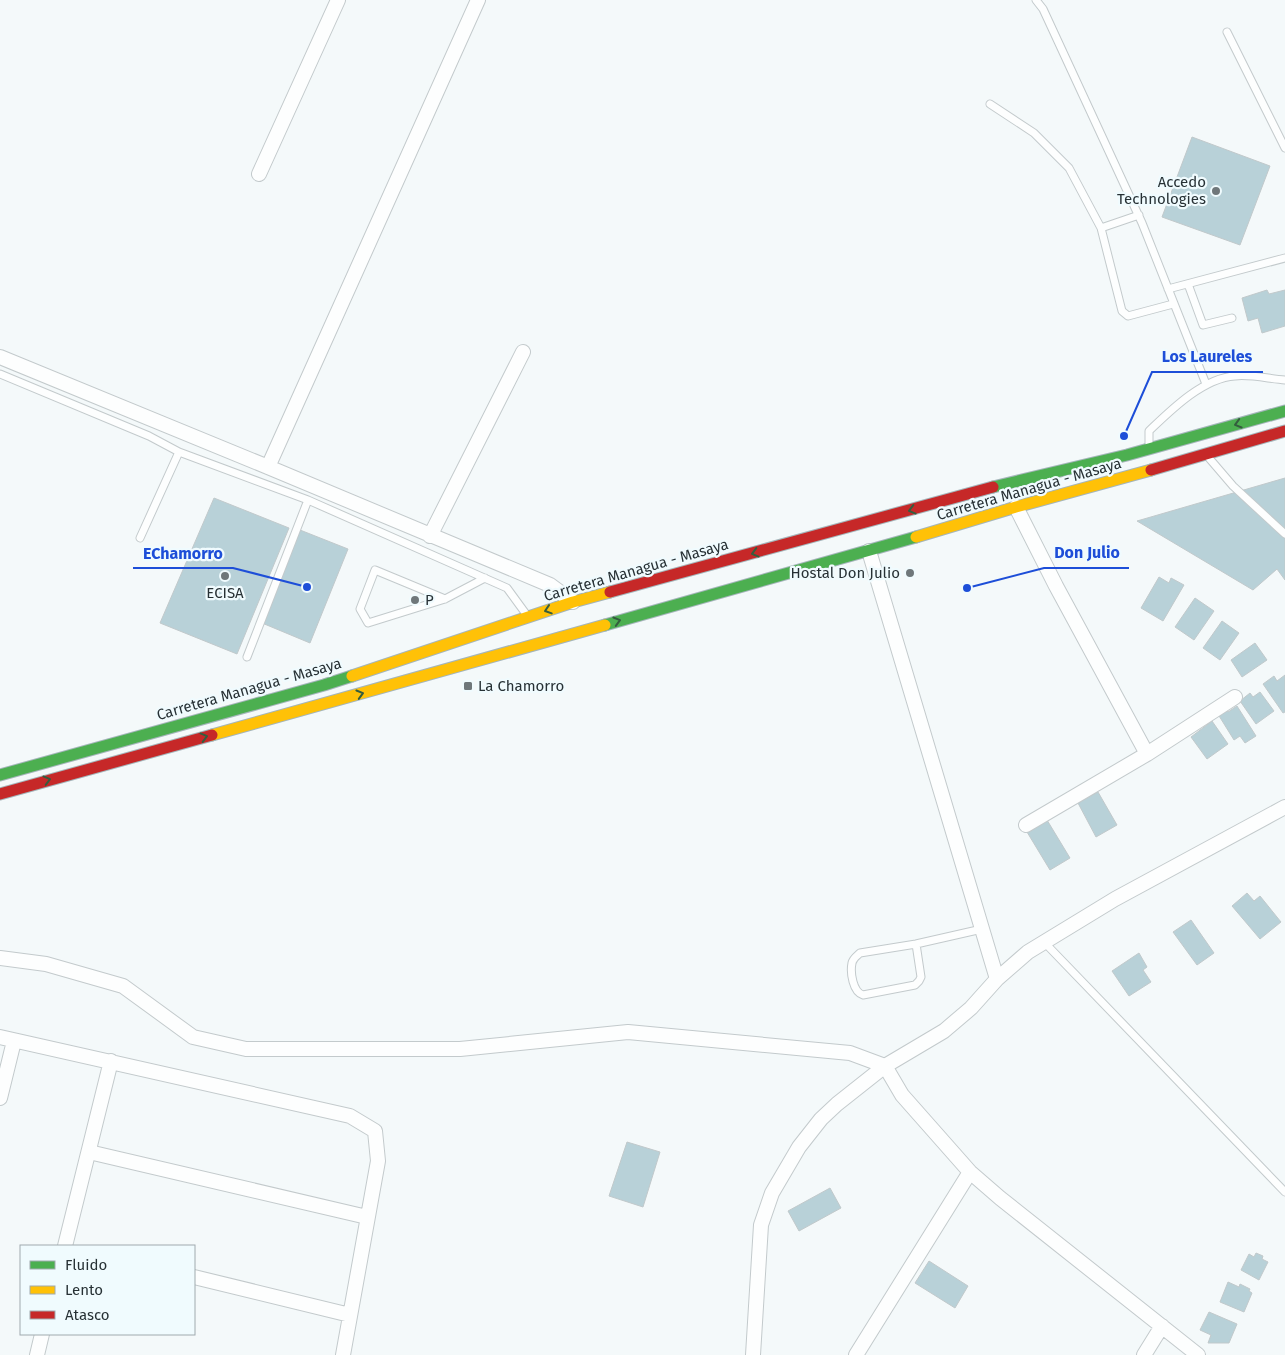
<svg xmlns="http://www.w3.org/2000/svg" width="1285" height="1355" font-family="'Fira Sans',sans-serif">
	<rect width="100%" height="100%" fill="#f4f9fa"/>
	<path fill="#b8d1d8" stroke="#c1c9cb" d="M1192,137L1270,166L1240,245L1162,217Z
		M1267,290L1269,294L1285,290V326L1262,333L1258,318L1248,321L1242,298Z
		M1285,478V580L1277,569L1253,590L1137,521Z
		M214,498L289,528L237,654L160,623Z
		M300,530L348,549L310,643L262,623Z
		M1159,577L1169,583L1171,578L1184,585L1163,621L1141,608Z
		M1195,598L1214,611L1194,640L1175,627Z
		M1222,621L1239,633L1220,660L1203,648Z
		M1255,643L1267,660L1242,677L1231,660Z
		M1285,675V712L1283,713L1263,684L1274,676L1277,681Z
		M1260,692L1274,711L1256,724L1240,701L1250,693L1253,697Z
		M1224,705L1228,712L1237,706L1256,736L1245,743L1240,736L1234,740L1216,711Z
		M1212,721L1228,744L1207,759L1191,737Z
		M1098,792L1117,825L1096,837L1078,803Z
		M1047,820L1070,858L1050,870L1027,832Z
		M1247,893L1254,901L1260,896L1281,922L1260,939L1232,906Z
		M1191,920L1214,953L1197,965L1173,932Z
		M1139,953L1147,967L1143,970L1151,982L1129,996L1112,971Z
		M627,1142L660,1152L643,1207L609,1196Z
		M830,1188L841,1208L799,1231L788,1211Z
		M1256,1253L1263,1256L1262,1259L1268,1262L1259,1280L1241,1270L1249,1254L1254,1257Z
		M929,1261L968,1286L955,1308L915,1283Z
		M1228,1282L1239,1287L1240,1284L1250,1289L1249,1291L1252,1293L1244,1312L1220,1302Z
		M1209,1312L1237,1324L1229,1343H1208L1211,1335L1200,1330Z"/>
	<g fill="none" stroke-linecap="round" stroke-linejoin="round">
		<defs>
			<path id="lane" d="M1036,0L1043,9L1142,223L1206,384
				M1227,32L1285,148
				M990,104L1034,133L1069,168L1101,228L1122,311L1128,316L1173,304
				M1101,228L1139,215
				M1188,284L1203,325L1232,318
				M1168,289L1285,258
				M0,374L149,436L179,452
				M1149,444V431C1171,410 1203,378 1235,376C1250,374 1270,379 1285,380
				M1209,458L1233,486L1285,534
				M140,538L179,452L308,500
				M445,599L375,570L360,609L368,623L445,599L485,578
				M247,657L308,500L507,588L526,614
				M1044,942L1285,1192
				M916,944L921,977L919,981L915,985L863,995C853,992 850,973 852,963C853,958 857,956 860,953L916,944L982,929"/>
			<path id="street" d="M259,174L338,0
				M0,357L268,467L550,585L573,602
				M268,467L478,0
				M1016,507L1056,586L1147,754L1026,825
				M430,536L523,352
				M869,551L997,979
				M1147,754L1235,697
				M0,958L46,964L123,986L193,1037L246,1049H460L628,1032L850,1053L885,1066L944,1031L971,1008L997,979L1028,952L1115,899L1285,807
				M0,1037L350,1116L375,1131L378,1161L343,1355
				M0,1098L14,1041
				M89,1152L367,1217
				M65,1246L111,1061
				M194,1277L350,1315
				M37,1355L42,1334
				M753,1355L761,1225L772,1193L799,1147L821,1119L837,1104L885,1066L902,1095L970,1172L1000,1198L1198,1355
				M856,1355L970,1172
				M1144,1355L1162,1326"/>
			<path id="fast" d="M993,487L1127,455L1285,411
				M605,625L916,537
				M0,775L324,685L352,676"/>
			<path id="slow" d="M916,537L1016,507L1151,470
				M352,676L573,602L610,592
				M212,735L605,625"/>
			<path id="jam" d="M1151,470L1285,431
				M610,592L993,487
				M0,794L212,735"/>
		</defs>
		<use href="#lane" stroke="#c3cacc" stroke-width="9"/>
		<use href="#street" stroke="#c3cacc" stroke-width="16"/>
		<use href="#fast" stroke="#a4b5ba" stroke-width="13"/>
		<use href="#slow" stroke="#a4b5ba" stroke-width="13"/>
		<use href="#jam" stroke="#a4b5ba" stroke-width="13"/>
		<use href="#lane" stroke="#fdfefe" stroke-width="7"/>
		<use href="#street" stroke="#fdfefe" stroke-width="14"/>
		<use href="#fast" stroke="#4caf50" stroke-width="11"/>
		<use href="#slow" stroke="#ffc107" stroke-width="11"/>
		<use href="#jam" stroke="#c62828" stroke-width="11"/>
	</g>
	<defs><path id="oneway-chevron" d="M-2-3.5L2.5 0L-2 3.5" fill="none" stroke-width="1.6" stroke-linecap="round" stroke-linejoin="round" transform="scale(1.25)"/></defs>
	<g stroke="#345d3e">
		<use href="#oneway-chevron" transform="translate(1238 424) rotate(164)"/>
		<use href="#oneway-chevron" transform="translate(912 510) rotate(165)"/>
		<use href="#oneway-chevron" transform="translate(755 553) rotate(165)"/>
		<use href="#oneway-chevron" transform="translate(548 610) rotate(162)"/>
		<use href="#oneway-chevron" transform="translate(617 621) rotate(-16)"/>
		<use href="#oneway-chevron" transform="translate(360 694) rotate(-16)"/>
		<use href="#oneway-chevron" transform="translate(204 737) rotate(-15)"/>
		<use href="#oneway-chevron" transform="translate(47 780) rotate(-15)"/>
	</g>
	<g fill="#6f777a" stroke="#f0fbfe" stroke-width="2">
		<circle cx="1216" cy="191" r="5"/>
		<circle cx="910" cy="573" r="5"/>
		<circle cx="225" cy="576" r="5"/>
		<circle cx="415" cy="600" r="5"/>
		<rect x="463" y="681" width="10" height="10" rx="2.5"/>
	</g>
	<g text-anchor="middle" stroke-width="4.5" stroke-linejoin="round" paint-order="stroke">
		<g font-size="15" fill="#273135" stroke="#f0fbfe" text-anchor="end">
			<text x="1206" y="187">Accedo<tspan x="1206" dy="17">Technologies</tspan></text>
			<text x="900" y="578">Hostal Don Julio</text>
			<text x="225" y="598" text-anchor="middle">ECISA</text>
			<text x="425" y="605" text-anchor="start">P</text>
			<text x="478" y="691" text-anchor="start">La Chamorro</text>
		</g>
		<g font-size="15" fill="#273135" stroke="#f0fbfe">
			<text transform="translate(1029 489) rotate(-16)" y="5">Carretera Managua - Masaya</text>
			<text transform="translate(636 570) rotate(-16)" y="5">Carretera Managua - Masaya</text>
			<text transform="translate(249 689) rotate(-16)" y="5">Carretera Managua - Masaya</text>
		</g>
	</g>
	<path fill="none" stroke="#1d4ed8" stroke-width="2" d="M1124 436L1152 372H1263M967 588L1044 568H1129M307 587L233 568H133"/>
	<g fill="#1d4ed8" stroke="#f0fbfe" stroke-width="2">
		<circle cx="1124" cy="436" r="5"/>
		<circle cx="967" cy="588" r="5"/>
		<circle cx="307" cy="587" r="5"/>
	</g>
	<g font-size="16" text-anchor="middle" font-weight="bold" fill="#1d4ed8" stroke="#f0fbfe" stroke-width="4.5" stroke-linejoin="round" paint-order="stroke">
		<text x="1207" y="362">Los Laureles</text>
		<text x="1087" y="558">Don Julio</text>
		<text x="183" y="559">EChamorro</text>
	</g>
	<rect x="20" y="1245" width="175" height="90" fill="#f0fbfe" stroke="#a0aaae"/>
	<rect x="30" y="1261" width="25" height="8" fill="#4caf50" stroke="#a0aaae"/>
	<text x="65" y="1270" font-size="15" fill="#273135">Fluido</text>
	<rect x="30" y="1286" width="25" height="8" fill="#ffc107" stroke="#a0aaae"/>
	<text x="65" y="1295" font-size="15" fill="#273135">Lento</text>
	<rect x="30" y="1311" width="25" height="8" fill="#c62828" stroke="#a0aaae"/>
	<text x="65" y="1320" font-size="15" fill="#273135">Atasco</text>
</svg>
